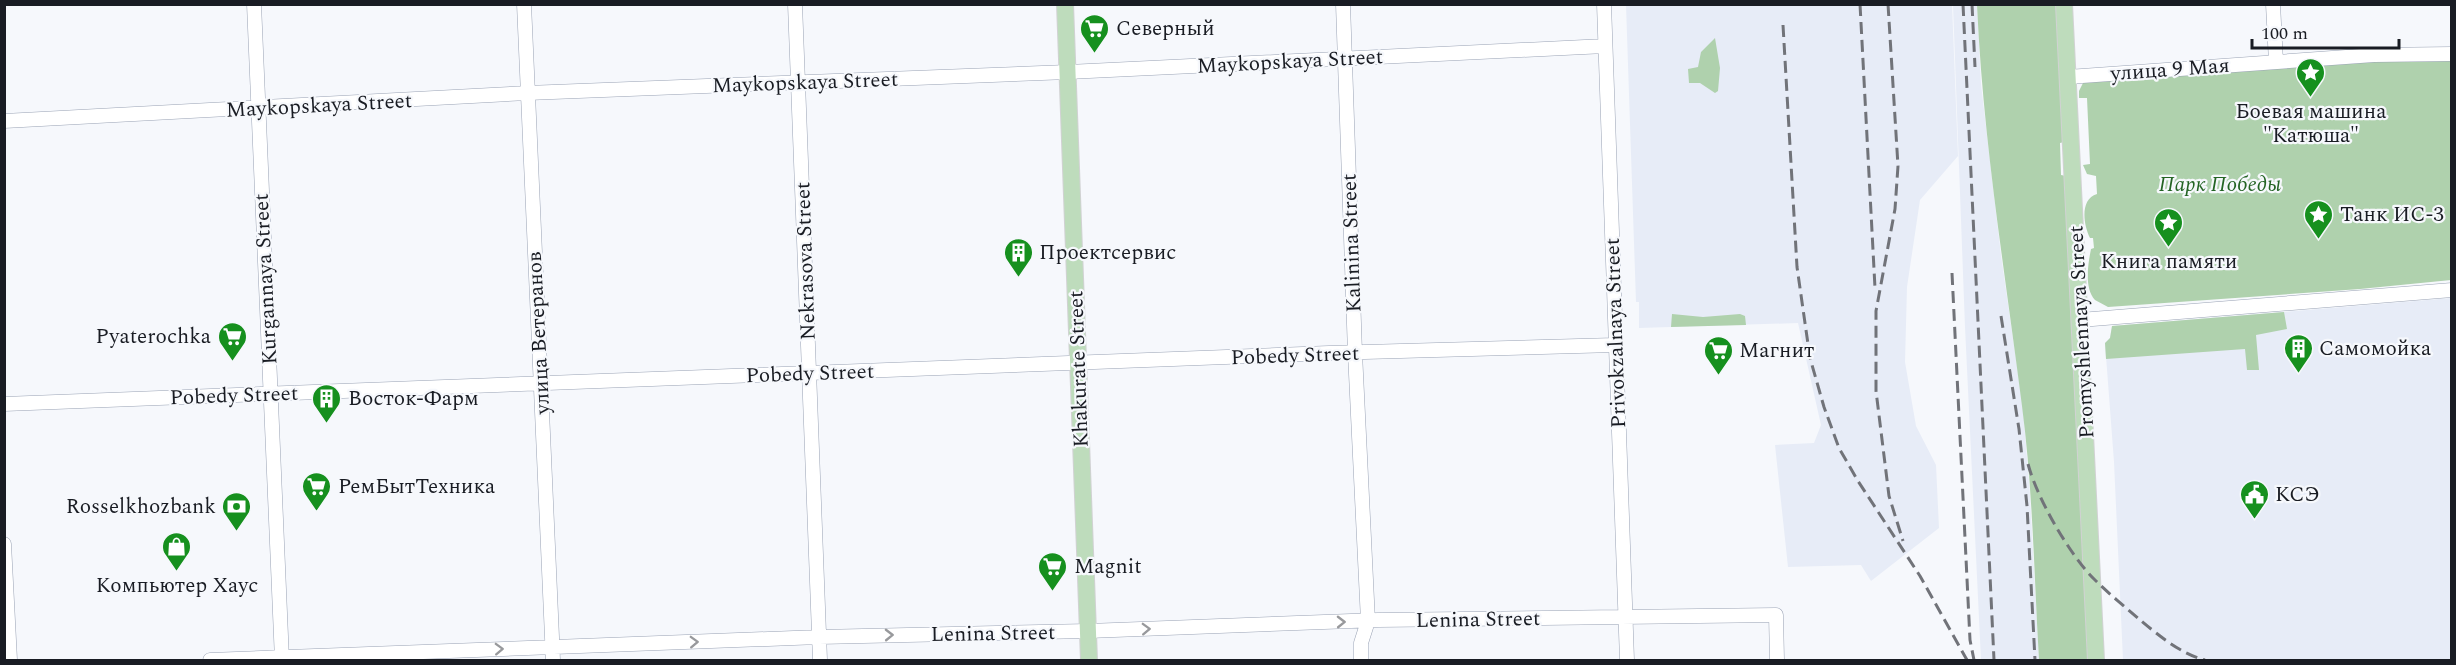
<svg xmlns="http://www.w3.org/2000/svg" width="2456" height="665" font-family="Spectral,serif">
	<rect width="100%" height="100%" fill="#f6f8fc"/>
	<path fill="#e7ecf7" d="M1626,5H1952L1958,156L1920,200L1907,287L1905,362L1916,426L1936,465L1939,528L1871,581L1861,565L1788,567L1775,445L1814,443L1821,425L1798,323L1639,328V302H1636Z
		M1953,5H1977L1981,84L2001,255L2023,408L2030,496L2039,660H1981L1965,327Z
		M2451,298V660H2123L2114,462L2105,343L2110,338L2112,326Z"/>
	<path fill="#afd1ad" d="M1977,5H2057L2064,142L2060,143L2061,175L2066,176L2088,660H2039C2034,576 2033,490 2022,406C2005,272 1983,140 1977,5Z
		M1715,38L1720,68L1718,91L1715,93L1700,83H1689L1688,69L1698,67L1701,52Z
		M2345,59L2451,60V280L2360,289L2108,307L2095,300C2084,288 2088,264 2091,249L2094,248L2093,238H2090C2083,224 2080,199 2097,194L2096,176L2087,174L2083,165L2090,164L2087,98H2079V91L2083,83Z
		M2284,312L2287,329L2256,335L2259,370H2247L2245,349L2106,359L2105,343L2110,338L2112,326Z
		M1672,314L1703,317L1740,314L1745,316L1746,325L1671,327Z"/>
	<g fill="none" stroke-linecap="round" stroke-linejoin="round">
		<defs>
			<path id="minor" d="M254,4L282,660
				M524,4L553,660
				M795,4L820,660
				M1343,4L1355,353L1368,621L1361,643V660
				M1604,4L1627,660
				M2273,4L2276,62
				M2068,77L2374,55L2452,54
				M4,121L527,93L1068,72L1605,46
				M2080,320L2452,290
				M4,404L1329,353L1615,345
				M4,544L10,660
				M210,660L819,637L1088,631L1378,620L1776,615L1777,660"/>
			<path id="major" d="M1065,4L1089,660
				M2064,4L2096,660"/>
		</defs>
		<use href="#minor" stroke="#9aa3b5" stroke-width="15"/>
		<use href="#major" stroke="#d1d2d3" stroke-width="18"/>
		<use href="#minor" stroke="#fff" stroke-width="14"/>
		<use href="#major" stroke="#bedcbc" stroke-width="16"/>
		<path stroke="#717379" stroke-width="3" stroke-dasharray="12 6" stroke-linecap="butt" d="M1860,4L1875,288
			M1888,4L1898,166L1895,209L1876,311V391L1889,496L1903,541
			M1963,4L1994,660
			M1972,4L1975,67
			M1783,25L1797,267L1810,358L1824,407L1839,448L1858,481L1920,576L1967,660
			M1952,273L1970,640L1974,660
			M2001,316L2019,429L2027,506L2035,660
			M2028,464C2037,498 2069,554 2094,579C2108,593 2124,606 2139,619C2158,635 2181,654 2205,660"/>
	</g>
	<defs><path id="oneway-chevron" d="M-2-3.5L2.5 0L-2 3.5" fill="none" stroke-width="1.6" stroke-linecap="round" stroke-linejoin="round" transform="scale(1.5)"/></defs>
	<g stroke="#98999c">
		<use href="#oneway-chevron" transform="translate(1341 622) rotate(-1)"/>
		<use href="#oneway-chevron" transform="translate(1146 629) rotate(-2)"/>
		<use href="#oneway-chevron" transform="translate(889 635) rotate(-1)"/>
		<use href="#oneway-chevron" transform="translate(694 642) rotate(-2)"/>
		<use href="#oneway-chevron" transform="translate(499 649) rotate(-2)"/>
	</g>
	<defs>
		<symbol id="supermarket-pin" viewBox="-11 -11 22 30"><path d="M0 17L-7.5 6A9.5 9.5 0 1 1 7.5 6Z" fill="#16901e" stroke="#f6f8fc"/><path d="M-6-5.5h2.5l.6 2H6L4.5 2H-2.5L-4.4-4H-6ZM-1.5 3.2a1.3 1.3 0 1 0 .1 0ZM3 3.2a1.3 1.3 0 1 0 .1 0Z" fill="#fff"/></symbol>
		<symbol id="sight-pin" viewBox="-11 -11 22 30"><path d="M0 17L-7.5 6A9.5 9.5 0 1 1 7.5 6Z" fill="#16901e" stroke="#f6f8fc"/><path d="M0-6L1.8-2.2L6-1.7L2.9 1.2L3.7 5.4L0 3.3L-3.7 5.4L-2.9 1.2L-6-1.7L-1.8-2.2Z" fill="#fff"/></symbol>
		<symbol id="building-pin" viewBox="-11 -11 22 30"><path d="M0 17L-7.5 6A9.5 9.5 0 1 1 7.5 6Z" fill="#16901e" stroke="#f6f8fc"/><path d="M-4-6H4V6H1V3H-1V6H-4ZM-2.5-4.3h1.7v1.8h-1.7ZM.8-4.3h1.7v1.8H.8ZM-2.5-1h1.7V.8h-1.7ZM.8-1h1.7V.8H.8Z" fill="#fff"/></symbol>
		<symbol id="civic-pin" viewBox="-11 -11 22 30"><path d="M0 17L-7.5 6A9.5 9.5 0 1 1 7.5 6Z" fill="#16901e" stroke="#f6f8fc"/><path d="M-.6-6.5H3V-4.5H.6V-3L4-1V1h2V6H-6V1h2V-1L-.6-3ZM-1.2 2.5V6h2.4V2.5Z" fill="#fff"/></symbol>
		<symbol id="bank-pin" viewBox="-11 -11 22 30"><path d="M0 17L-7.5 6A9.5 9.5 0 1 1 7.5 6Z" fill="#16901e" stroke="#f6f8fc"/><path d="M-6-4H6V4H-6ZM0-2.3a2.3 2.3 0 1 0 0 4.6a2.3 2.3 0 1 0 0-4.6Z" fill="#fff"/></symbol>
		<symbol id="shop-pin" viewBox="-11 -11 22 30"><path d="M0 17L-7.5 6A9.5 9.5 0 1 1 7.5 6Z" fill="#16901e" stroke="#f6f8fc"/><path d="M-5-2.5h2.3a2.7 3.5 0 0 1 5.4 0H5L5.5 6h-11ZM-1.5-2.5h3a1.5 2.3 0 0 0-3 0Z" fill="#fff"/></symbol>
	</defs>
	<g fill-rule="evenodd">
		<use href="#supermarket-pin" x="1078" y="12" width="33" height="45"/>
		<use href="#sight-pin" x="2294" y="56" width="33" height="45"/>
		<use href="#sight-pin" x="2302" y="198" width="33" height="45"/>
		<use href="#sight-pin" x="2152" y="206" width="33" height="45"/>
		<use href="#building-pin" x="1002" y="236" width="33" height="45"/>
		<use href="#supermarket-pin" x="216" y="320" width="33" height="45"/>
		<use href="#building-pin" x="2282" y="332" width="33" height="45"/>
		<use href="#supermarket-pin" x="1702" y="334" width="33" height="45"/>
		<use href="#building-pin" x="310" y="382" width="33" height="45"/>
		<use href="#supermarket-pin" x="300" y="470" width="33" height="45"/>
		<use href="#civic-pin" x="2238" y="478" width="33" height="45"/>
		<use href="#bank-pin" x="220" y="490" width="33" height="45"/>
		<use href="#shop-pin" x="160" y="530" width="33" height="45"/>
		<use href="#supermarket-pin" x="1036" y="550" width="33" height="45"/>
	</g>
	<g text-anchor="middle" stroke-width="4.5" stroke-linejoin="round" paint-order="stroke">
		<g font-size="21" fill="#191c23" stroke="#f6f8fc" text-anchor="start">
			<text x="1116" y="35">Северный</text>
			<text x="2311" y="118" text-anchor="middle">Боевая машина<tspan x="2311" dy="24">"Катюша"</tspan></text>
			<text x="2340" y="221">Танк ИС-3</text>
			<text x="1039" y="259">Проектсервис</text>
			<text x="2169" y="268" text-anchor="middle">Книга памяти</text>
			<text x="211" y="343" text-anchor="end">Pyaterochka</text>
			<text x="2319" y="355">Самомойка</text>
			<text x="1739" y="357">Магнит</text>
			<text x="348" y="405">Восток-Фарм</text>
			<text x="338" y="493">РемБытТехника</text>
			<text x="2275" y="501">КСЭ</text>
			<text x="216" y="513" text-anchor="end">Rosselkhozbank</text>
			<text x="1074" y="573">Magnit</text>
			<text x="177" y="592" text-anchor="middle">Компьютер Хаус</text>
		</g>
		<g font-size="21" fill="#191c23" stroke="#f6f8fc">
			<text transform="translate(1290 61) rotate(-3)" y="7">Maykopskaya Street</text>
			<text transform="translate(2170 69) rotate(-4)" y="7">улица 9 Мая</text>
			<text transform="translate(805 82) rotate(-2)" y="7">Maykopskaya Street</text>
			<text transform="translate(319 105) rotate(-3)" y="7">Maykopskaya Street</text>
			<text transform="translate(1351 243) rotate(-92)" y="7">Kalinina Street</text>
			<text transform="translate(805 261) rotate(-92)" y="7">Nekrasova Street</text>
			<text transform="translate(265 279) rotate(-93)" y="7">Kurgannaya Street</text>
			<text transform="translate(2081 332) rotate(-93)" y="7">Promyshlennaya Street</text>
			<text transform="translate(538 333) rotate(-93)" y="7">улица Ветеранов</text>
			<text transform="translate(1615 333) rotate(-92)" y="7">Privokzalnaya Street</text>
			<text transform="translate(1295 355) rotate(-2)" y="7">Pobedy Street</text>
			<text transform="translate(1078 369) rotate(-92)" y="7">Khakurate Street</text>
			<text transform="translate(810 373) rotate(-2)" y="7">Pobedy Street</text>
			<text transform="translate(234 395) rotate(-2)" y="7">Pobedy Street</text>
			<text transform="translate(1478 619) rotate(-1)" y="7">Lenina Street</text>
			<text transform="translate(993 633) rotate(-1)" y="7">Lenina Street</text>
		</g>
		<g font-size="21" font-style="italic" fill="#236423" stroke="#f6f8fc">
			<text x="2220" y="191">Парк Победы</text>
		</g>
	</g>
	<rect width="2456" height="665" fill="none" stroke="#191c23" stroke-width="12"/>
	<path d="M2252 39v9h147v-9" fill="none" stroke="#191c23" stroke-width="3"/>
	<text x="2261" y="39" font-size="18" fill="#191c23" stroke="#f6f8fc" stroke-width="4.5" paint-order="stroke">100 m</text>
</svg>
